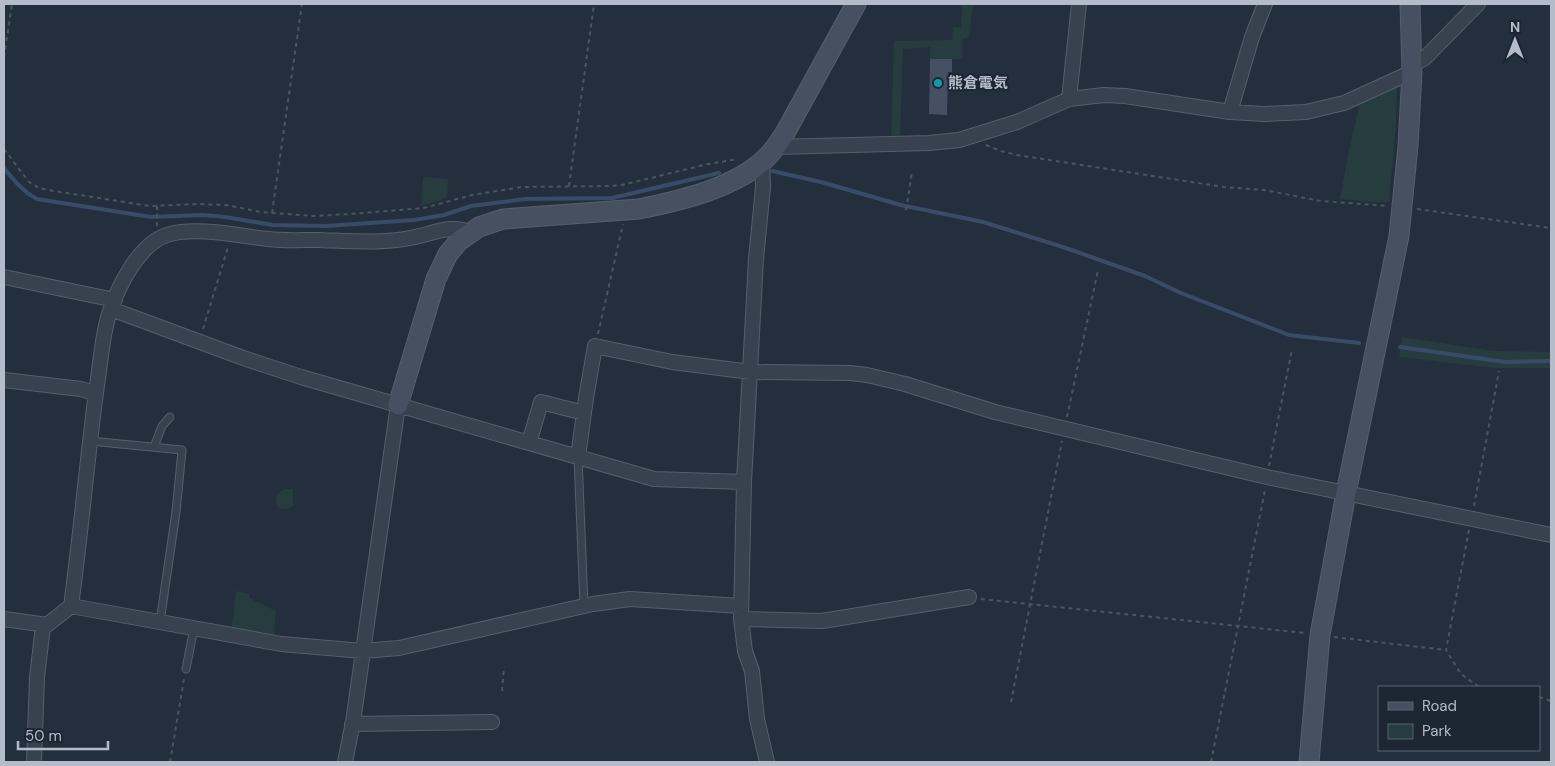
<svg xmlns="http://www.w3.org/2000/svg" width="1555" height="766" font-family="'DM Sans','Noto Sans JP',sans-serif">
	<rect width="100%" height="100%" fill="#242f3e"/>
	<path fill="#263c3f" d="M962,4H973L969,37L962,39V59H930V47L903,49L900,141H891L894,41L952,40L953,27H961Z
		M1397,85L1396,124L1389,202H1370L1340,199L1350,145L1360,103L1373,98Z
		M428,177L448,179L447,197L436,202L421,205L423,178Z
		M1402,337L1494,351L1551,352V368H1495L1399,357Z
		M284,489H293V506C287,509 279,512 276,504L277,494Z
		M236,591L249,594V598L276,611L274,636L231,632Z"/>
	<g fill="none" stroke-linecap="round" stroke-linejoin="round">
		<path stroke="#394c67" stroke-width="4" d="M4,168C14,180 22,191 37,199L151,217L203,215L225,217L273,225L326,226L414,220L444,215L471,206L525,199L612,198L719,173
			M772,171L821,182L901,205L983,222L1063,247L1145,276L1181,293L1289,335L1359,343
			M1400,347L1505,362L1551,361"/>
	</g>
	<path fill="#455162" d="M930,59H952V72H948L947,115L929,114Z"/>
	<g fill="none" stroke-linecap="round" stroke-linejoin="round">
		<defs>
			<path id="lane" d="M90,441L182,450L176,512L160,622
				M154,447L162,426L170,417
				M578,457L584,606
				M186,669L194,628"/>
			<path id="street" d="M1412,65L1425,58L1478,4
				M1069,99L1079,4
				M1230,112L1252,37L1265,4
				M775,147L929,143L959,140L1017,122L1069,99L1104,95L1125,96L1230,112L1264,114L1306,112L1344,103L1412,72
				M762,162L763,187L756,259L744,482L741,619L745,651L752,671L757,719L767,762
				M4,277L115,300
				M111,309L246,359L301,377L654,479L744,482
				M4,380L81,389L96,394
				M529,443L541,402L584,413
				M578,457L586,398L595,346L672,362L751,372L850,373L867,375L905,384L995,412L1267,477L1551,535
				M71,606L281,644L363,651L399,648L593,604L630,599L741,606
				M4,619L47,625L71,606C81,533 87,459 97,385C101,361 102,334 110,311C119,285 139,244 167,235C194,226 240,236 268,239C284,241 301,240 317,240C349,241 384,244 415,237C432,234 453,223 470,233
				M741,619L822,621L969,597
				M352,724L492,722
				M34,762L37,677L43,626
				M345,762L353,722L398,405"/>
			<path id="secondary" d="M398,405L436,279L448,254L459,241L479,227L503,219L639,209C679,201 736,188 766,158C774,151 779,142 785,133L856,4
				M1309,762L1320,635L1346,493L1399,236L1408,146L1412,72L1410,4"/>
		</defs>
		<use href="#lane" stroke="#565f6c" stroke-width="9"/>
		<use href="#street" stroke="#565f6c" stroke-width="16"/>
		<use href="#secondary" stroke="#565f6c" stroke-width="21"/>
		<path stroke="#44595c" stroke-width="2" stroke-dasharray="4 4" stroke-linecap="butt" d="M4,57L12,4
			M986,145L1001,151L1017,155L1224,187L1264,190L1321,201L1388,206
			M4,149L29,182L39,188L54,191L150,206L197,204L226,205L261,212L313,216L350,214L424,208L472,195L522,187L609,186L622,185L708,164L738,159
			M569,186L594,4
			M1417,209L1551,228
			M906,210L912,172
			M272,213L302,4
			M157,226V206
			M203,329L228,247
			M598,334L623,224
			M1067,417L1098,270
			M1269,466L1292,349
			M1474,506L1499,371
			M1469,530L1446,650L1461,674L1479,687
			M981,599L1305,633
			M1334,637L1446,650
			M502,691L504,667
			M1539,697L1551,701
			M1011,702L1062,441
			M170,762L184,679
			M1211,762L1265,490"/>
		<use href="#lane" stroke="#38414e" stroke-width="7"/>
		<use href="#street" stroke="#38414e" stroke-width="14"/>
		<use href="#secondary" stroke="#465061" stroke-width="19"/>
	</g>
	<circle fill="#0f9aa8" stroke="#1d2633" stroke-width="2" cx="938" cy="83" r="5"/>
	<g text-anchor="middle" stroke-width="4" stroke-linejoin="round" paint-order="stroke">
		<g font-size="15" font-weight="bold" fill="#b4bcc9" stroke="#1d2633" text-anchor="start">
			<text x="948" y="88">熊倉電気</text>
		</g>
	</g>
	<rect width="1555" height="766" fill="none" stroke="#b4bcc9" stroke-width="10"/>
	<rect x="1378" y="686" width="162" height="65" fill="#1d2633" stroke="#59626f"/>
	<rect x="1388" y="702" width="25" height="8" fill="#465061" stroke="#59626f"/>
	<text x="1422" y="711" font-size="15" fill="#b4bcc9">Road</text>
	<rect x="1388" y="724" width="25" height="15" fill="#263c3f" stroke="#59626f"/>
	<text x="1422" y="736" font-size="15" fill="#b4bcc9">Park</text>
	<g transform="translate(1515 40)" stroke="#1d2633" stroke-width="4" paint-order="stroke">
	<path d="M0-4L9 19L0 12L-9 19Z" fill="#b4bcc9"/>
	<text y="-8" font-size="14" font-weight="bold" text-anchor="middle" fill="#b4bcc9">N</text>
	</g>
	<path d="M18 741v8h90v-8" fill="none" stroke="#b4bcc9" stroke-width="2.5"/>
	<text x="25" y="741" font-size="15" fill="#b4bcc9" stroke="#1d2633" stroke-width="4" paint-order="stroke">50 m</text>
</svg>
